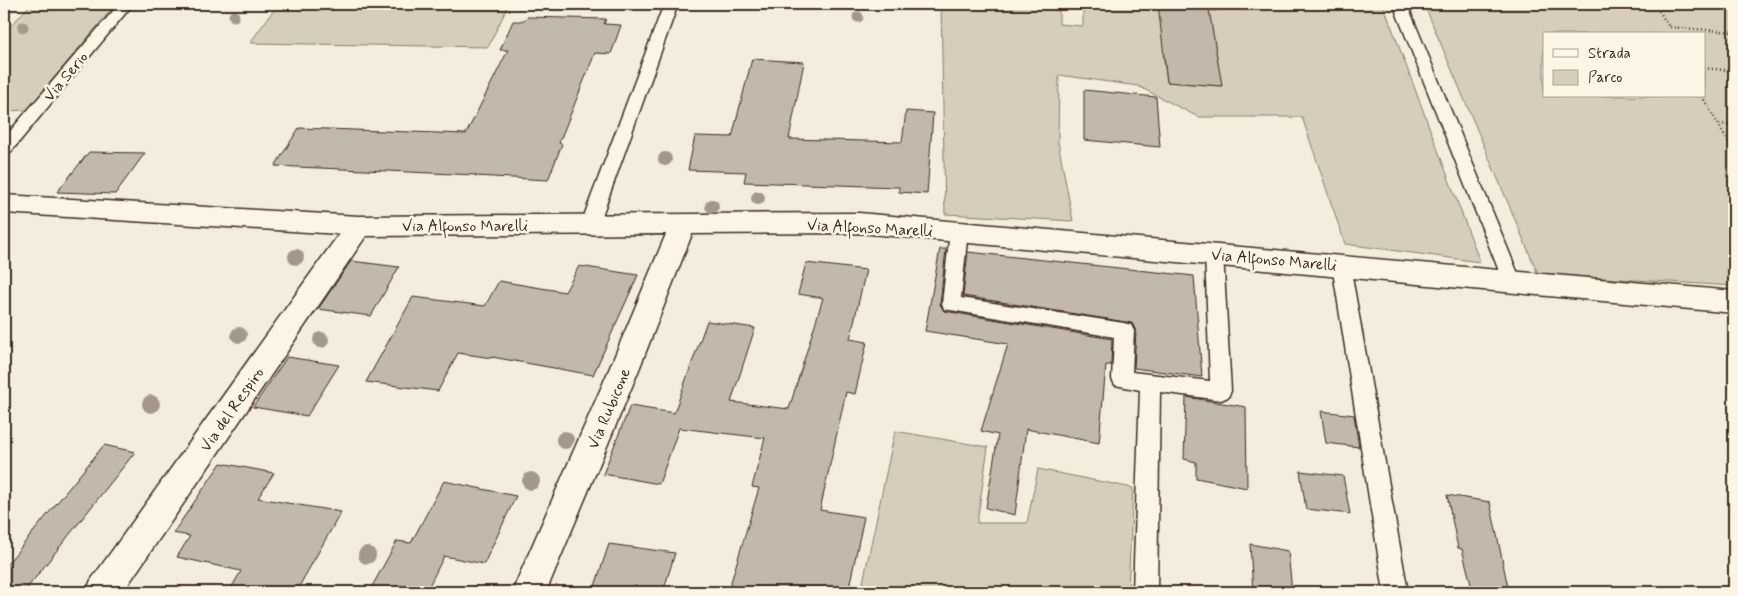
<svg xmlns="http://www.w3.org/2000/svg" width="1738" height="596" font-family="Mynerve,sans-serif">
	<rect width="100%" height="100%" fill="#f4eddd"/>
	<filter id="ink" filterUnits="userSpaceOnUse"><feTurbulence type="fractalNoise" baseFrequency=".02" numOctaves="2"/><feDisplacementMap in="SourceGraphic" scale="10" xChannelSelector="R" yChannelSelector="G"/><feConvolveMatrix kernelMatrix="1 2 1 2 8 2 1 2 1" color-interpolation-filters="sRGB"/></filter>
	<g filter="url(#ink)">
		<path fill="#d6cdbd" stroke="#887c6e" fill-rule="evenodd" d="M31,4H116L27,110L4,111V33Z
			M278,4H509L488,47L250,43Z
			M941,4H1059V24L1083,26V4H1153V7L1216,11L1215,4H1383L1480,262L1345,244L1302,117H1198L1138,86L1059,75L1058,142L1073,221L945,214ZM1163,54L1217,57L1221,86L1167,82Z
			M1424,4H1734V286L1538,274ZM1544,34H1704V96H1544Z
			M895,431L988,447L977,523H1027L1038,469L1133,488L1128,592H861Z"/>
		<path fill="#c3b9aa" stroke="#3b2a1e" d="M1158,4H1208L1222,86L1167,82Z
			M527,17L606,19L604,24L621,25L611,54L595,53L559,143L562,144L548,180L475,176L476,175L275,166L299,128L466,134L508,50H500L513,21H524Z
			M752,59L804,62L789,139L902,142L906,111L933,113L927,194L899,192V187L744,182L746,172L688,170L695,136L732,137Z
			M1084,90L1156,97L1160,147L1084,140Z
			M89,152L145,153L115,194L57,192Z
			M940,249H946L940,304L944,311L1112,339L1111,365H1106L1099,443L1026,429L1015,515L986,508L998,435L981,431L1008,344L925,331Z
			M968,252L1194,276L1202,377L1134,368L1136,331L1132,323L963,296Z
			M351,261L399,267L371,316L318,309Z
			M806,263L866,270L850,339L867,342L855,394L846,392L820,510L864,517L848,592H728L759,488L752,487L765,438L679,428L659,484L603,474L630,406L674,413L707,321L755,328L731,402L789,409L823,298L798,294Z
			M579,266L638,275L593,375L492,357V358L458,353L438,391L366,382L413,297L485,306L499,281L565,292Z
			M287,357L339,365L307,416L253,407Z
			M1186,397L1246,407L1247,488L1196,478V462L1184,459Z
			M1321,411L1354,415L1359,447L1326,443Z
			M104,445L135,452L24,592H4V568Z
			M221,463L274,473L258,498L341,512L296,592H229L241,571L177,557L190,536L173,533Z
			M1300,471L1343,476L1350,514L1306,509Z
			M444,481L516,496L484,564L444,556L426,592H369L397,541L411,543Z
			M1447,495L1490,502L1509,592H1473L1462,549L1458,548Z
			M609,544L675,553L663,592H593Z
			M1250,544L1288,551L1292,592H1253Z"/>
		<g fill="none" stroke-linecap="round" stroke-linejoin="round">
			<defs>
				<path id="service" d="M119,4H133L10,153L4,155V138Z
					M664,4H678L599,224L596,229L590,231L584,229L581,224Z
					M1393,4H1407L1521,281L1519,286L1512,288L1505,286L1503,281Z
					M959,224L965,226L968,231L961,298L1124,323L1131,325L1134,331L1132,372L1210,381L1205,254L1208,249L1214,247L1220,249L1223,254L1231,391L1228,397L1221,400L1160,392L1157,592H1133L1140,390L1115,385L1112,379L1114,337L944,309L942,304L950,231L953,226Z
					M1341,258L1347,260L1350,265L1408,592H1384L1332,265L1335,260Z"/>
				<path id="minor" d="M4,195L359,216L859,213L1734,291V313L859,233L692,234L638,372L546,592H512L608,372L666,234L366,236L123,592H86L91,580L339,234L4,213Z"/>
			</defs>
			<use href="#service" stroke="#3b2a1e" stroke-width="3"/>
			<use href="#minor" stroke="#3b2a1e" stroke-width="3"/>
			<path stroke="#3b2a1e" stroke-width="2.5" stroke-dasharray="1 3" stroke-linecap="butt" d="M1655,4L1669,27L1734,32
				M1664,4L1734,9
				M1704,68L1734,71
				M1702,96L1734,152
				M1719,124L1734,125"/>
			<use href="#service" fill="#fcf5e5" fill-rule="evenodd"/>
			<use href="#minor" fill="#fcf5e5" fill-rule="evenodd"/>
		</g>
		<g fill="#a4988a">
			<circle cx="234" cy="16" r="5.5"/>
			<circle cx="858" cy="17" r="5.5"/>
			<circle cx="23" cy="27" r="5.5"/>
			<circle cx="665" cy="159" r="7"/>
			<circle cx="758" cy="198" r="7"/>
			<circle cx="712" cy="206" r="7"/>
			<circle cx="296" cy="257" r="8"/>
			<circle cx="239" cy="335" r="8"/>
			<circle cx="321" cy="340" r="8"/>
			<circle cx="151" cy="404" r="9"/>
			<circle cx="565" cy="440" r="9"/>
			<circle cx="531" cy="481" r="9"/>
			<circle cx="367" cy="555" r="9"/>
		</g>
	</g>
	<g text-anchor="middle" stroke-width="5" stroke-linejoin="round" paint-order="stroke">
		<g font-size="16" fill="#3b2a1e" stroke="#fcf5e5">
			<text transform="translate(65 76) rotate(-50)" y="6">Via Serio</text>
			<text x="465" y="231">Via Alfonso Marelli</text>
			<text transform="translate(870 227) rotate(3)" y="6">Via Alfonso Marelli</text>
			<text transform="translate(1274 259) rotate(5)" y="6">Via Alfonso Marelli</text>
			<text transform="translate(608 408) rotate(-67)" y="6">Via Rubicone</text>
			<text transform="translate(231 409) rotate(-55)" y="6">Via del Respiro</text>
		</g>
	</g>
	<rect width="1738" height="596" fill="none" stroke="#fcf5e5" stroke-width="20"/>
	<rect x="10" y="10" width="1718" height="576" fill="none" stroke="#3b2a1e" stroke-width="2" filter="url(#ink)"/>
	<rect x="1543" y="32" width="162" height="65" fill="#fcf5e5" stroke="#afa495"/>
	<rect x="1553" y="49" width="25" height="8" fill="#fcf5e5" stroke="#afa495"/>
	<text x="1588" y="58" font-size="15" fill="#3b2a1e">Strada</text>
	<rect x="1553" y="70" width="25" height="15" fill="#d6cdbd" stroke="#afa495"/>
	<text x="1588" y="82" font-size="15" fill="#3b2a1e">Parco</text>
</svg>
